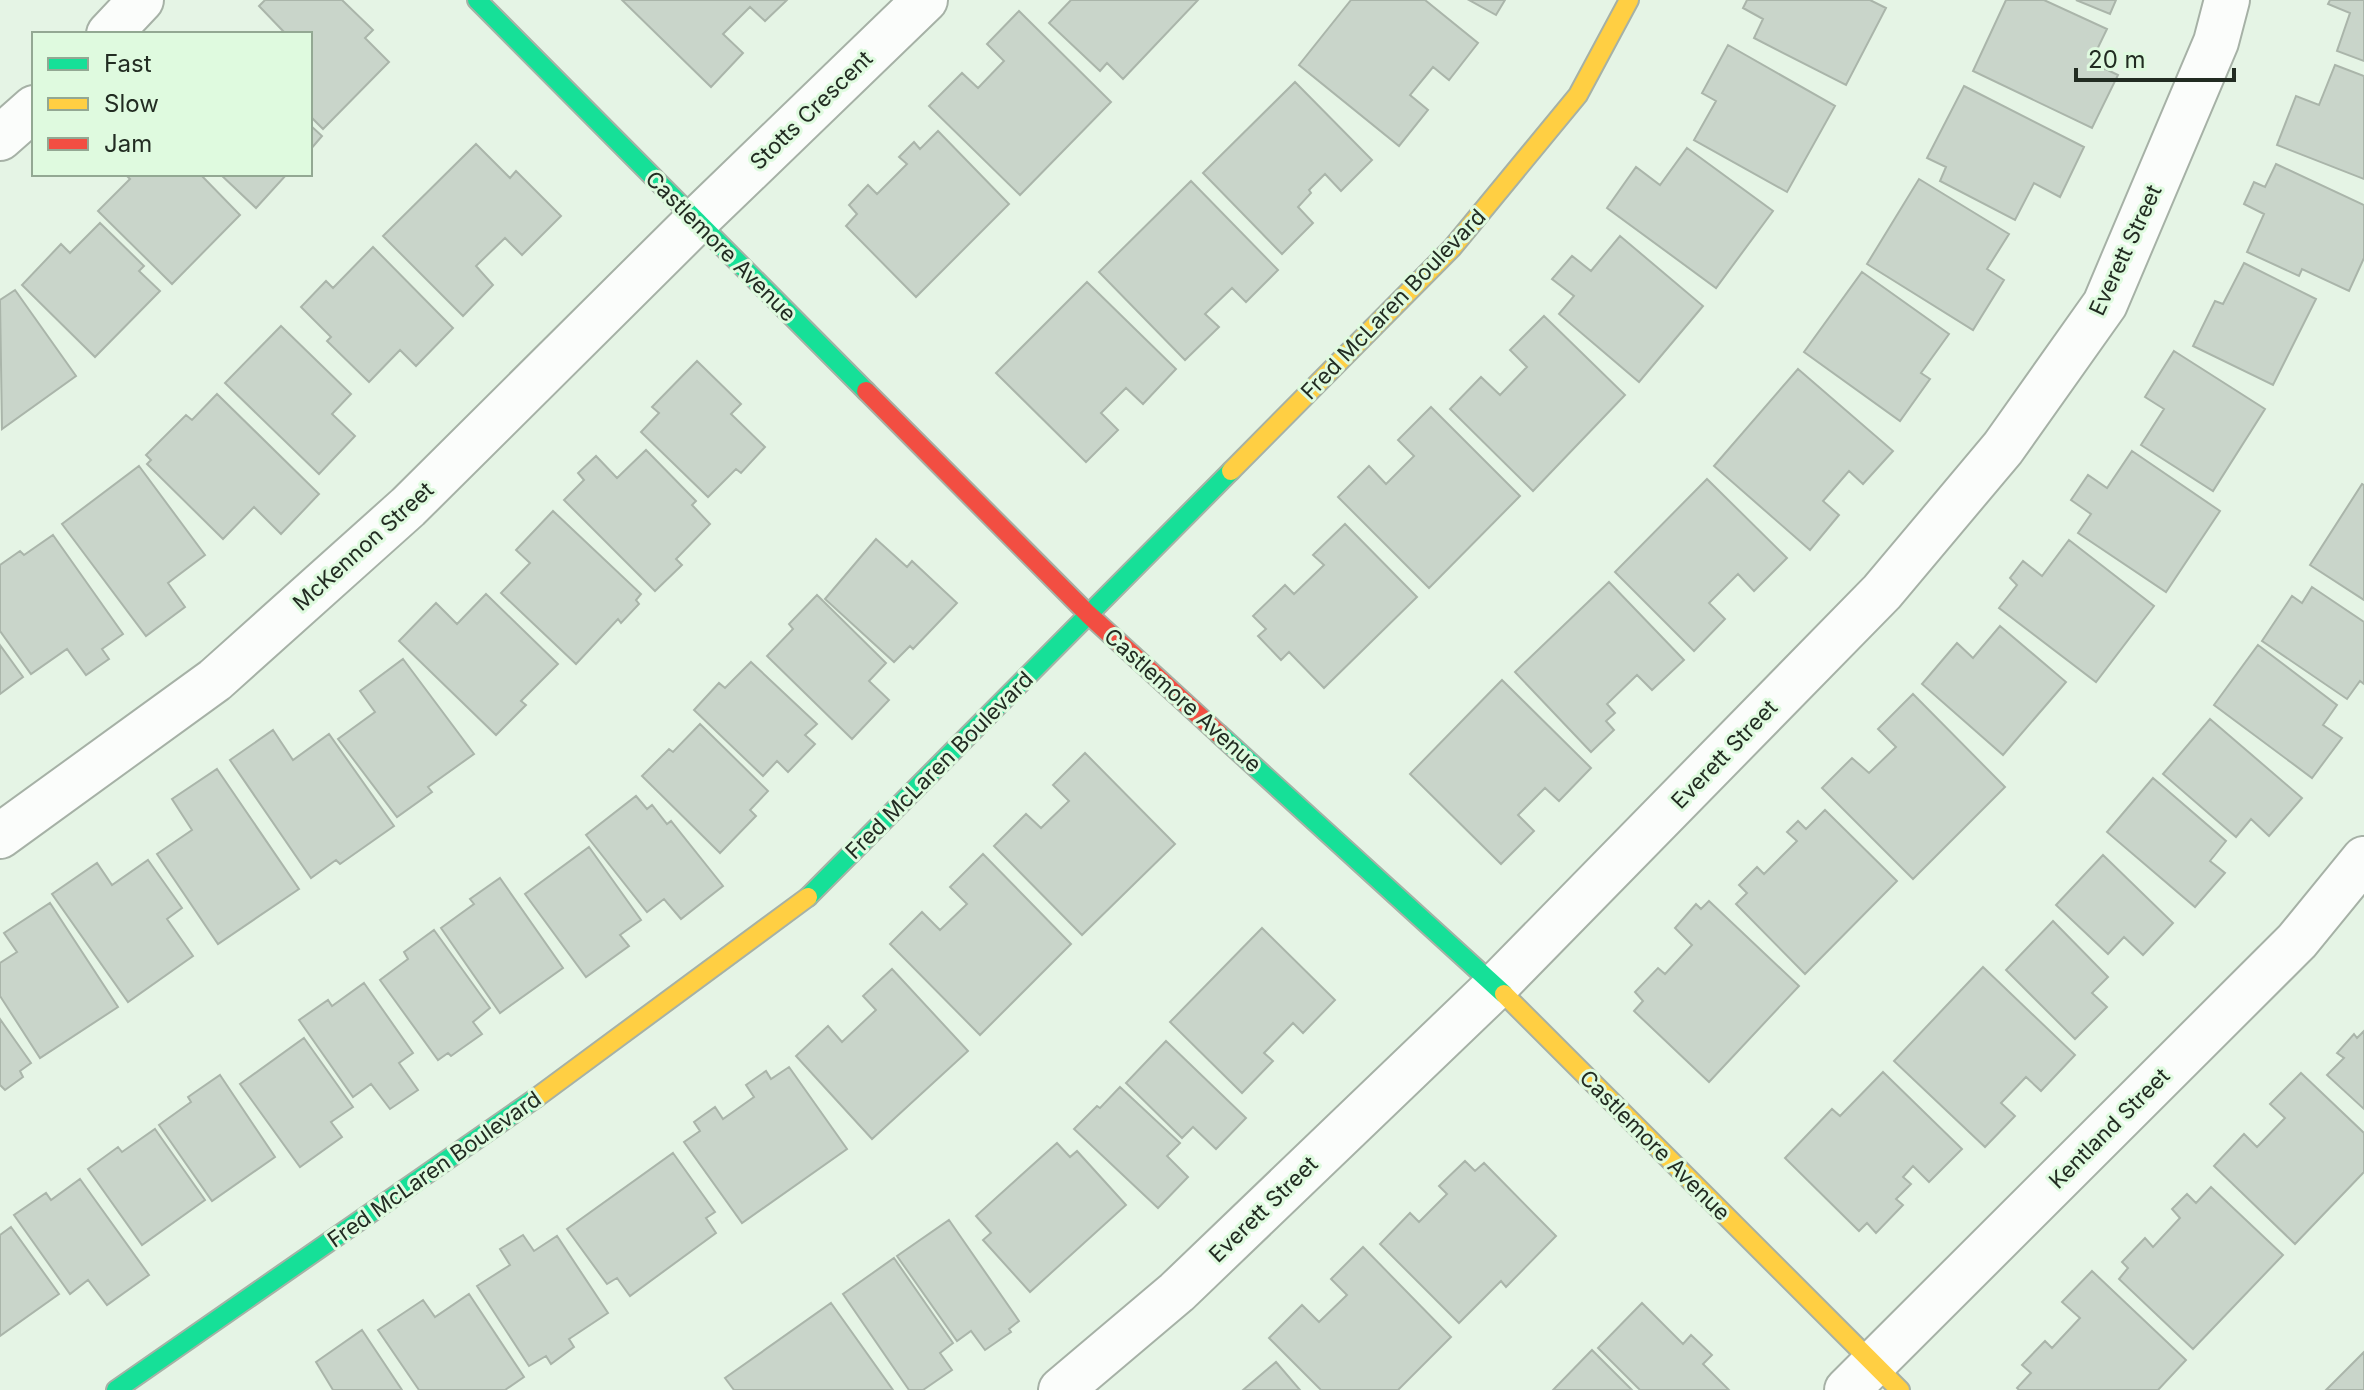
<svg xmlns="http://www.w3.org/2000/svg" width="2364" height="1390" font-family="Inter,sans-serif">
	<rect width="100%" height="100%" fill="#e5f4e5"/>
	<path fill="#c9d5ca" stroke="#aab5aa" stroke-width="2" d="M265,0H342L373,30L365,38L389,62L323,129L310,116V34H279L283,31L259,6Z
		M622,0H787L765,21L750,7L723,34L743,53L711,87Z
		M1071,0H1198L1123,79L1107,63L1100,71L1049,23Z
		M1351,0H1425L1478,43L1449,80L1433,67L1410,95L1428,110L1399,146L1299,65Z
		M1469,0H1505L1496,15Z
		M1747,0H1870L1886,8L1846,85L1754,38L1763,19L1743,8Z
		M2006,0H2044L2107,29L2091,62L2118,75L2092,128L1973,71Z
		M2076,0H2116L2110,14Z
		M2330,0H2364V61L2337,51L2350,13L2328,4Z
		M1019,11L1111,102L1020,195L929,106L962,73L978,88L1004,61L987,44Z
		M1728,45L1835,106L1787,192L1694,140L1716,101L1702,93Z
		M2335,65L2364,76V179L2277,145L2296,96L2319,105Z
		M1295,82L1372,160L1341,191L1325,174L1309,190L1311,193L1298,207L1313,223L1282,254L1203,173Z
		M1964,86L2084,147L2060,197L2034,183L2015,220L1940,181L1946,167L1927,158Z
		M310,125L322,136L310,150Z
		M938,131L1009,204L916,297L846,226L857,214L849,205L868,185L877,194L907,164L899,157L914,142L920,149Z
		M476,144L510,178L516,171L561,216L522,255L505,238L476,266L493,285L463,316L383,236Z
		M1687,148L1773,211L1716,288L1607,208L1636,167L1660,185Z
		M2276,164L2364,205V258L2349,291L2302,269L2299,276L2247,252L2264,214L2244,204L2254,182L2265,187Z
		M125,174H200L240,215L172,284L98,211L130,179Z
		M220,174H287L256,208Z
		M1919,179L2009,234L1987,269L2004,280L1973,330L1867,264Z
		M1191,181L1278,270L1246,302L1232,288L1205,314L1219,327L1185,360L1099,272Z
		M100,223L144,266L139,271L160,291L95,357L22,285L61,244L70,253Z
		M1620,236L1703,306L1639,382L1559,314L1574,296L1552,279L1572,256L1591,271Z
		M373,247L453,328L416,366L400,350L369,382L327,341L331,337L301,307L326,281L333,288Z
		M2244,263L2316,299L2273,385L2193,346L2215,301L2223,304Z
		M1862,272L1949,334L1921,373L1930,379L1900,421L1804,352Z
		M1087,282L1176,369L1143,404L1126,388L1101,413L1118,430L1086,462L996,373Z
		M15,290L76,376L2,429L0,300Z
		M1544,316L1625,395L1533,491L1450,409L1481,377L1500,395L1527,367L1510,350Z
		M281,326L351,394L332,414L355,436L319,474L225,383Z
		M2174,351L2265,409L2213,491L2141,445L2164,409L2145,397Z
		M697,361L741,404L731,414L765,447L741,473L736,469L708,497L641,432L659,413L652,407Z
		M1798,369L1893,451L1863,484L1849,471L1823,501L1839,515L1810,550L1714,466Z
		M217,394L319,494L281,534L254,507L223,539L147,464L151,460L146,455L186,415L192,420Z
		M1431,407L1520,496L1429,588L1338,497L1369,466L1386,484L1414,456L1398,440Z
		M646,450L696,501L692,505L710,524L676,559L682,565L655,591L564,500L584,480L578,473L596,456L617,478Z
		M2132,451L2220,511L2166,592L2078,533L2091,514L2071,500L2088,475L2107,488Z
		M139,466L205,555L168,583L185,607L146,636L62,524Z
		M1707,479L1787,558L1754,591L1738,574L1709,603L1725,619L1694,651L1615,572Z
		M2362,484L2364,485V600L2310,565Z
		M553,511L641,594L636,600L639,604L621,623L618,619L576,664L501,593L530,563L516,550Z
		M1345,524L1417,597L1324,688L1289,652L1281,660L1258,636L1266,629L1253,616L1285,585L1294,594L1324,565L1313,555Z
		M53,535L123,634L102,649L109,659L86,675L67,649L31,674L0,631V565L20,551L24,555Z
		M876,539L907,567L912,561L957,603L913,649L910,646L894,662L825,599Z
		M2069,540L2154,606L2096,682L1999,608L2017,585L2010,578L2023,561L2042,576Z
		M1609,582L1684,660L1652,690L1637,675L1607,704L1615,713L1606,721L1614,730L1591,752L1515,672Z
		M2312,587L2364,622V684L2360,681L2347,699L2262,641L2292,596L2302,603Z
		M486,594L558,664L521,701L526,705L496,735L399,641L436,603L457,624Z
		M817,595L886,663L869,681L889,700L852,739L767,656L793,629L789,624Z
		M2000,626L2066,682L2003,755L1922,684L1957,643L1973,658Z
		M0,645L23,677L0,694Z
		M2258,645L2337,705L2323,725L2342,738L2312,778L2214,705Z
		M403,659L474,754L428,787L432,792L397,817L338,739L375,712L360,691Z
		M751,662L817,724L805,735L815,744L788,772L777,761L763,776L694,710L719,683L725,688Z
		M1502,680L1591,768L1559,801L1545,788L1518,815L1534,831L1501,864L1410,774Z
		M1913,694L2005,787L1913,879L1822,788L1852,758L1869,773L1896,747L1878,729Z
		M2210,719L2302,798L2269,836L2251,819L2236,837L2163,774Z
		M700,724L768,791L750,810L756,816L720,853L642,776L669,749L673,752Z
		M273,730L293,760L329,734L394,826L340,864L336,860L311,878L230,760Z
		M1085,753L1175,844L1082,935L994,846L1026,814L1041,828L1069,801L1053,785Z
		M217,769L299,889L218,944L157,854L192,830L172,799Z
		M2153,778L2226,841L2210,861L2225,873L2195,907L2107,832Z
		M636,796L647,809L652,805L667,824L671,821L723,886L681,919L664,899L647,912L586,835Z
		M1825,810L1897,881L1805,974L1736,904L1747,893L1739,885L1757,867L1764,874L1797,841L1787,832L1798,821L1806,829Z
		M589,847L641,920L620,935L629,946L586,977L525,894Z
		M983,854L1071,944L980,1035L890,944L922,912L940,930L967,904L950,887Z
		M2103,855L2173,923L2143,955L2124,937L2108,954L2056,905Z
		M148,860L182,908L167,919L193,956L128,1002L52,894L97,863L112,885Z
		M500,878L563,968L500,1013L441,928L474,904L470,899Z
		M1709,901L1799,986L1709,1082L1634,1011L1643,1001L1635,992L1658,968L1665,974L1692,945L1675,928L1696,904L1701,909Z
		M50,903L118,1007L40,1058L0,996V963L17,952L4,933Z
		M2053,921L2108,977L2092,993L2107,1007L2075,1039L2006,970Z
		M1262,928L1335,1000L1303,1033L1293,1023L1264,1053L1273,1061L1242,1093L1170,1022Z
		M434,930L490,1008L473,1022L482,1034L451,1056L448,1053L438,1060L380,980L408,959L404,952Z
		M1983,967L2075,1055L2041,1091L2026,1077L2001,1103L2015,1116L1985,1147L1894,1061Z
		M892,969L968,1051L872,1139L796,1056L828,1026L842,1042L876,1010L863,996Z
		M364,983L413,1053L399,1063L418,1090L390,1109L371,1084L353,1097L299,1020L328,1000L332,1006Z
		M0,1019L31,1063L20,1071L23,1077L5,1090L0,1085Z
		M2364,1031V1109L2327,1075L2344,1058L2337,1053L2354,1034L2357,1038Z
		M304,1038L353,1107L331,1122L342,1137L300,1167L240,1084Z
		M1166,1041L1246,1118L1216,1149L1193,1127L1182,1138L1126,1083Z
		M789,1067L847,1149L742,1223L684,1142L700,1131L694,1122L715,1107L723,1119L754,1097L746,1085L766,1071L771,1079Z
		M1883,1072L1962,1149L1929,1182L1913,1166L1903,1177L1911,1184L1896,1199L1903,1205L1876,1233L1867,1223L1859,1231L1785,1158L1832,1109L1840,1116Z
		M2301,1073L2364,1133V1172L2295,1244L2214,1166L2244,1134L2257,1147L2285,1118L2270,1104Z
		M220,1075L275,1157L212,1201L159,1125L191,1102L188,1097Z
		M1120,1087L1180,1143L1167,1156L1188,1177L1158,1208L1074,1129L1097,1106L1100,1108Z
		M155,1129L205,1200L142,1245L88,1169L118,1147L122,1152Z
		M1057,1143L1070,1157L1077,1151L1126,1205L1030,1292L983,1240L991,1233L976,1216Z
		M673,1153L715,1212L706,1218L716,1233L630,1296L617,1278L607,1284L567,1229Z
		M1465,1161L1475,1171L1484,1163L1556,1236L1506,1287L1501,1281L1459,1323L1380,1244L1410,1213L1419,1222L1447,1194L1439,1186Z
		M80,1179L149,1275L107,1305L88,1280L70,1294L14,1215L46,1193L51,1200Z
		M2211,1187L2283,1255L2193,1349L2119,1279L2128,1268L2122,1262L2145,1238L2153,1247L2180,1218L2172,1209L2187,1194L2196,1203Z
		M949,1220L1019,1321L1009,1329L1011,1332L985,1350L971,1331L957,1341L897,1256Z
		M11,1227L59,1294L0,1336V1235Z
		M523,1235L534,1251L557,1236L608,1313L569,1339L574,1347L551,1364L546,1356L529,1366L477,1286L510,1265L500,1249Z
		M1363,1247L1451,1337L1398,1390H1321L1269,1338L1302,1305L1319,1322L1347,1295L1331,1279Z
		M894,1258L953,1343L940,1353L952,1370L923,1390H909L843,1294Z
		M2092,1271L2186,1360L2158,1390H2019L2017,1388L2031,1373L2022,1365L2045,1341L2052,1348L2080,1318L2062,1302Z
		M469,1294L524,1377L505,1390H419L378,1330L423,1300L435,1317Z
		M831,1303L893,1390H734L725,1378Z
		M1642,1303L1683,1344L1691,1335L1712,1355L1703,1364L1729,1390H1640L1598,1348Z
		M362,1330L402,1390H333L316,1362Z
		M1592,1350L1632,1390H1553Z
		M2364,1352V1390H2326Z
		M1276,1362L1300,1390H1243Z"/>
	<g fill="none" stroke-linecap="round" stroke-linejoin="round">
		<defs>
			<path id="street" d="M109,34L141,0
				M0,138L34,108
				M0,836L215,680L408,507L696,221L925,0
				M1061,1390L1177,1292L1496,986L1882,592L2003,448L2105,304L2216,42L2227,0
				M1847,1390L2297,941L2364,859"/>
			<path id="fast" d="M477,0L866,391
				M1219,734L1504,994
				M808,897L1231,471
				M116,1390L536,1098"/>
			<path id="slow" d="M1231,471L1452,248L1578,95L1629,0
				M1504,994L1900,1390
				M536,1098L808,897"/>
			<path id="jam" d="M866,391L1088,614L1219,734"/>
		</defs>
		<use href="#street" stroke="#a6b1a6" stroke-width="48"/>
		<use href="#fast" stroke="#a6b1a6" stroke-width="22"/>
		<use href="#slow" stroke="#a6b1a6" stroke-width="22"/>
		<use href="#jam" stroke="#a6b1a6" stroke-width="22"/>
		<use href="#street" stroke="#fbfdfb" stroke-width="44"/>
		<use href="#fast" stroke="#16e098" stroke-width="18"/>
		<use href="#slow" stroke="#ffcf43" stroke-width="18"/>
		<use href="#jam" stroke="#f24e42" stroke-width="18"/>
	</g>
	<g text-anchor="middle" stroke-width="6" stroke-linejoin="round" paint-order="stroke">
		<g font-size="22" fill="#222c22" stroke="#dffadf">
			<text transform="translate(811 110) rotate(-44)" y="8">Stotts Crescent</text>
			<text transform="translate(721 246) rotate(45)" y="8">Castlemore Avenue</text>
			<text transform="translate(2125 250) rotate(-65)" y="8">Everett Street</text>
			<text transform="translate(1393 304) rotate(-46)" y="8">Fred McLaren Boulevard</text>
			<text transform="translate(363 546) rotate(-42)" y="8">McKennon Street</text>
			<text transform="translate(1183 700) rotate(42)" y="8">Castlemore Avenue</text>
			<text transform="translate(1724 754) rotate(-46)" y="8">Everett Street</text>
			<text transform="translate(939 765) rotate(-45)" y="8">Fred McLaren Boulevard</text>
			<text transform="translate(2109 1128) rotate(-45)" y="8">Kentland Street</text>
			<text transform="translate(1655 1145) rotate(45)" y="8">Castlemore Avenue</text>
			<text transform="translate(434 1169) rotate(-35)" y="8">Fred McLaren Boulevard</text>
			<text transform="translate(1263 1209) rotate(-44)" y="8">Everett Street</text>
		</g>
	</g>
	<rect x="32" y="32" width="280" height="144" fill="#dffadf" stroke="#93a893" stroke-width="2"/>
	<rect x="48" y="58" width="40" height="12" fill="#16e098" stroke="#93a893" stroke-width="2"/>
	<text x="104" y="72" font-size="24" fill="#222c22">Fast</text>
	<rect x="48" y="98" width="40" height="12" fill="#ffcf43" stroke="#93a893" stroke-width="2"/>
	<text x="104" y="112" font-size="24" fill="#222c22">Slow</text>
	<rect x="48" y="138" width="40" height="12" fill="#f24e42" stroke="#93a893" stroke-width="2"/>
	<text x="104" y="152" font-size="24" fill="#222c22">Jam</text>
	<path d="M2076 68v12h158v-12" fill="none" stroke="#222c22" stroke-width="4"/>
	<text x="2088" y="68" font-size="24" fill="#222c22" stroke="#dffadf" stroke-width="6" paint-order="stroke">20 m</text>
</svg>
